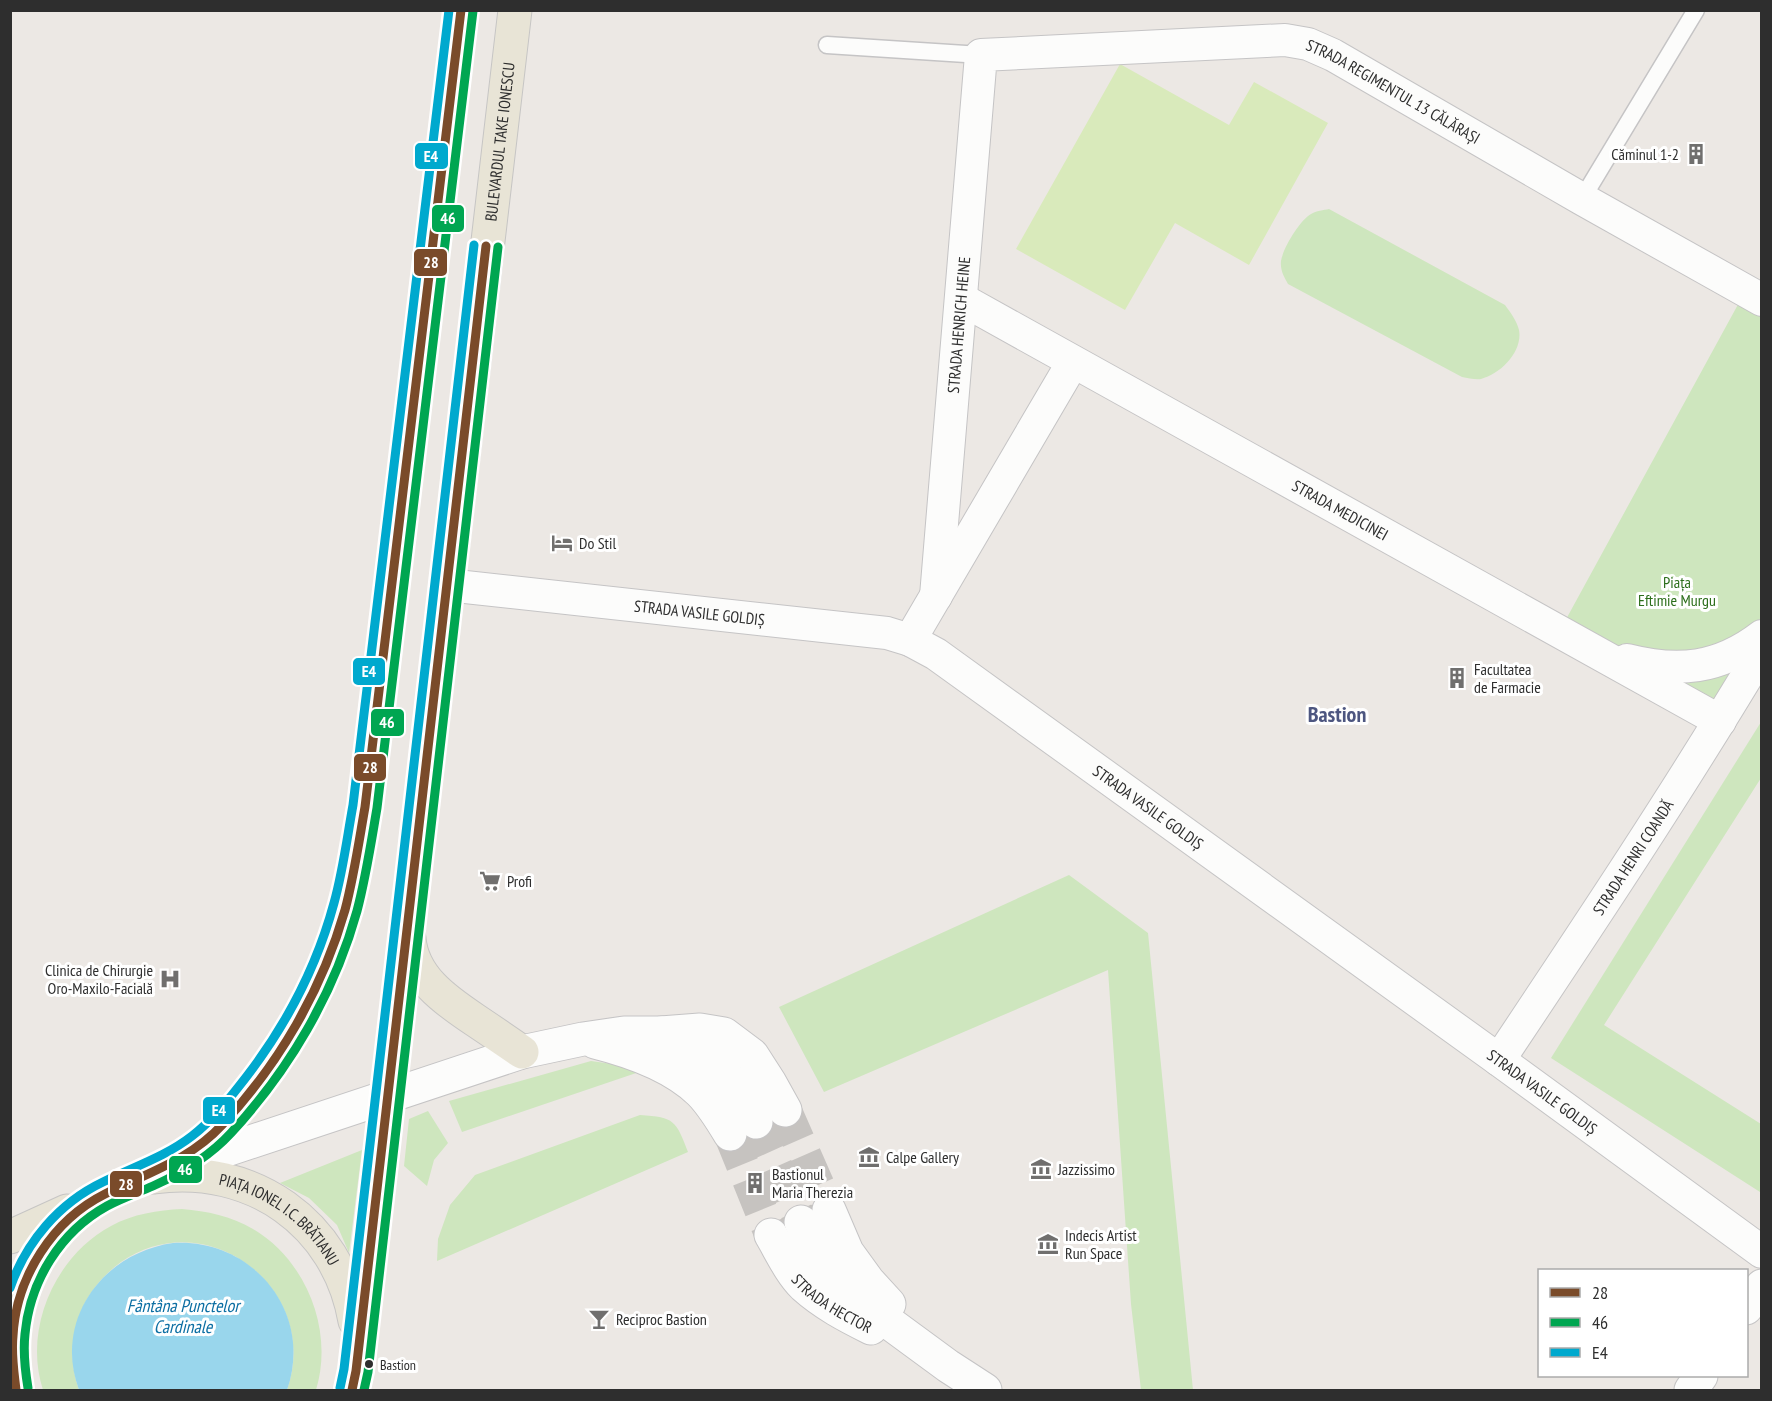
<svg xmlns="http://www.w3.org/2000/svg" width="1772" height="1401" font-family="'PT Sans Narrow',sans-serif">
	<rect width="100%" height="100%" fill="#ece8e4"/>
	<path fill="#cee6be" d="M1329,209L1505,305C1510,312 1517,321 1519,330C1523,351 1501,374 1481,379C1476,380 1468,378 1462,377L1288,284C1284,277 1280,270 1281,261C1283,248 1300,220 1311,214C1316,211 1324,210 1329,209Z
		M1741,299L1761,310V638L1718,712L1564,623Z
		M1761,722V778L1604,1025L1761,1124L1762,1190L1760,1192L1551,1058Z
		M1069,875L1148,933L1193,1390H1141L1131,1304L1108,970L824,1092L779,1007Z
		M591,1061L648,1069L462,1132L449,1101Z
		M428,1111L448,1143L434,1160L427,1186L404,1166L409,1119Z
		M640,1115C675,1117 676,1121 688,1152L437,1261L438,1239L450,1205L475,1175Z
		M362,1150L349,1253L337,1225L309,1198L280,1183Z
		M182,1209C207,1211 231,1216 253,1229C307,1261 334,1331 316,1390H287C322,1291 208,1201 121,1262C105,1274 92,1288 83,1307C71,1333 69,1363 79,1390H43C23,1329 55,1256 111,1226C133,1214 158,1210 182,1209Z"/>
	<path fill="#d9eabb" d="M1120,64L1229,125L1254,82L1328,123L1249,265L1175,223L1125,310L1016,249Z"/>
	<path fill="#99d6ec" d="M173,1243C253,1238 314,1313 287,1390H79C53,1321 102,1253 173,1243Z"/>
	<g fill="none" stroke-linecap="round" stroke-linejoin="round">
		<path stroke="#c6c3c0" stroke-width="33" stroke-dasharray="33 16" stroke-linecap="butt" d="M785,1110L829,1210
			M756,1122L801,1222
			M730,1134L771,1235"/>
		<defs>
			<path id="service" d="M827,45L981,55
				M1582,199L1696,10"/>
			<g id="minor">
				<path id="s1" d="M961,299L1720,721"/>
				<path id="s2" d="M447,585L887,633L910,640L936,654L1499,1060L1762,1252"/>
				<path id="s3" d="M936,596L981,55L1285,40L1308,44L1333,55L1582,199L1762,300"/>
				<path d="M910,640L1073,362"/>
				<path d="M1627,660C1678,673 1719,669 1762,636"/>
				<path id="s4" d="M1499,1060C1589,925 1679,790 1762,651"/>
			</g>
			<path id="tertiary" d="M1746,1308L1762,1286
				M1691,1390L1701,1376"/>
			<g id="secondary">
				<path d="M661,1033C683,1045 707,1056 725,1074C738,1088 748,1106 756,1122"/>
				<path d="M595,1042C631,1051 672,1065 700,1092C712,1104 721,1119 730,1134"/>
				<path d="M175,1167L522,1052L583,1039L624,1033H661L700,1030L724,1034L752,1055L770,1083L785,1110"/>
				<path d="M829,1210L847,1252L868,1281L889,1304"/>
				<path d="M801,1222L814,1250L824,1265L850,1294L948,1366L985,1390"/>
				<path id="s5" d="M771,1235C781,1252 790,1272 804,1286C824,1304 847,1316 871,1328"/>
			</g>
			<g id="primary">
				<path d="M409,938C412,977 445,1000 475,1020C490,1030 506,1041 522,1052"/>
				<path id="s6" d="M154,1177C252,1163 338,1223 355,1321"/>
				<path d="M10,1237L67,1211"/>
				<path d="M16,1390C0,1316 31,1234 99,1197C121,1185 144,1178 165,1167C189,1155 212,1138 229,1117C279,1061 319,995 341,922C353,885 358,845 365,807L461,10"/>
				<path id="s7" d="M352,1390L356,1371L515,10"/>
			</g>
		</defs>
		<use href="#service" stroke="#c5c4c5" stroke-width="19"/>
		<use href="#minor" stroke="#c5c4c5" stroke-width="34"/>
		<use href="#tertiary" stroke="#c5c4c5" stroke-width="35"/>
		<use href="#secondary" stroke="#c5c4c5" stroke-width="35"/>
		<use href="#primary" stroke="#c6c5c4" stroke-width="35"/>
		<use href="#service" stroke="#fcfcfb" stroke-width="16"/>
		<use href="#minor" stroke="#fcfcfb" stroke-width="32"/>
		<use href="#tertiary" stroke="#fcfcfb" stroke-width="33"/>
		<use href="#secondary" stroke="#fcfcfb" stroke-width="33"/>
		<use href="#primary" stroke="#e8e4d6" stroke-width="33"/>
		<defs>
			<path id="bus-1" d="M16,1390C14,1372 11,1354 13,1336C16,1277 53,1220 105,1194C147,1173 190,1160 222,1125C279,1064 322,990 345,910C354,876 359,841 365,807L461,10
				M352,1390L356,1371L486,246"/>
			<path id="bus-2" d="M28,1388C25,1370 23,1352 25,1334C30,1281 60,1232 107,1206C122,1198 137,1193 153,1186C182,1173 209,1157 231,1133C289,1070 334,994 357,911C366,877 371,843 377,808L473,11
				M364,1390L368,1372L498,247"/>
			<path id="bus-3" d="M10,1288C26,1242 59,1203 103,1182C133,1167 165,1157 192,1136C213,1120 230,1098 247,1076C286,1025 317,966 334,903C343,871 347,838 353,805L449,10
				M340,1388L344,1369L474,245"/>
		</defs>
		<use href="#bus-1" stroke="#fff" stroke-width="14"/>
		<use href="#bus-2" stroke="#fff" stroke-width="14"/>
		<use href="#bus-3" stroke="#fff" stroke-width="14"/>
		<use href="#bus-1" stroke="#7a4b2a" stroke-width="9"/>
		<use href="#bus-2" stroke="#00a651" stroke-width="9"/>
		<use href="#bus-3" stroke="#00a9ce" stroke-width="9"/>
	</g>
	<defs>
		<symbol id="building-bare" viewBox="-9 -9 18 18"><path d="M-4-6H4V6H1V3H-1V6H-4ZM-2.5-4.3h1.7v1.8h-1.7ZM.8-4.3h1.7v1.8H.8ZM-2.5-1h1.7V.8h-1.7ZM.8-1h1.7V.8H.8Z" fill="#706f6e" stroke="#fff" stroke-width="2.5" paint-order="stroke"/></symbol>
		<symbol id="hotel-bare" viewBox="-9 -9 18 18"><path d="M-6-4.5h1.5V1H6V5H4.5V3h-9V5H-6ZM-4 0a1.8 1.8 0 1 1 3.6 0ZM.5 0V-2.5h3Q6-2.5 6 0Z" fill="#706f6e" stroke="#fff" stroke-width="2.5" paint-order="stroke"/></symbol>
		<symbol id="supermarket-bare" viewBox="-9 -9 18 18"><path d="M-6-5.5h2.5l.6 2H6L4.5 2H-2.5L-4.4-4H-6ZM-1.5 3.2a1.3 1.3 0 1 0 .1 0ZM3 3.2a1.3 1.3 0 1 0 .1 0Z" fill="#706f6e" stroke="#fff" stroke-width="2.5" paint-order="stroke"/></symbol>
		<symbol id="hospital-bare" viewBox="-9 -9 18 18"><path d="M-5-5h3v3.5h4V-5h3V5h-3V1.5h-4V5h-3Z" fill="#706f6e" stroke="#fff" stroke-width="2.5" paint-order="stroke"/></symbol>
		<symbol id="museum-bare" viewBox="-9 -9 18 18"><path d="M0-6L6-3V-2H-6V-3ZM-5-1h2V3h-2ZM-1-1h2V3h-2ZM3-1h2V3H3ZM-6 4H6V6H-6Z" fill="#706f6e" stroke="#fff" stroke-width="2.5" paint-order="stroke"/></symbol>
		<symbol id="bar-bare" viewBox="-9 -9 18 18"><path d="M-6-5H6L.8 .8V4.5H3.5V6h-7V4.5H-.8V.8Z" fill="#706f6e" stroke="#fff" stroke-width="2.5" paint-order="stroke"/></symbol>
	</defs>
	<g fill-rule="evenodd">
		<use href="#building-bare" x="1681" y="139" width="30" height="30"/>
		<use href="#hotel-bare" x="547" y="528" width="30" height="30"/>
		<use href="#building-bare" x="1442" y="663" width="30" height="30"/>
		<use href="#supermarket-bare" x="475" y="866" width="30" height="30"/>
		<use href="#hospital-bare" x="155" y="964" width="30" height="30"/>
		<use href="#museum-bare" x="854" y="1142" width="30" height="30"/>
		<use href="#museum-bare" x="1026" y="1154" width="30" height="30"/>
		<use href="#building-bare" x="740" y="1168" width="30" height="30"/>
		<use href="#museum-bare" x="1033" y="1229" width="30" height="30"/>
		<use href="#bar-bare" x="584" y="1304" width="30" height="30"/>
	</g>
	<circle fill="#2e2e2e" stroke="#fff" stroke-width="2" cx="369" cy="1364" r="5"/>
	<g text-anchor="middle" stroke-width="6" stroke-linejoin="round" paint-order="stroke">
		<g font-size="14" fill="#2e2e2e" stroke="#fff" text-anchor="start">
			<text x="380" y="1370">Bastion</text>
		</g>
		<g font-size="16" fill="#2e2e2e" stroke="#fff">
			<text dy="6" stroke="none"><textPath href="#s3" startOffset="968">STRADA REGIMENTUL 13 CĂLĂRAȘI</textPath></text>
			<text dy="6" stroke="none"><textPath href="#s7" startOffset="1257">BULEVARDUL TAKE IONESCU</textPath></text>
			<text dy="6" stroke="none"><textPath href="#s3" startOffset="272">STRADA HENRICH HEINE</textPath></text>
			<text dy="6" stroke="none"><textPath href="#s1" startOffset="434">STRADA MEDICINEI</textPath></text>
			<text dy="6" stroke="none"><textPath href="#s2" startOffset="254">STRADA VASILE GOLDIȘ</textPath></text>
			<text dy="6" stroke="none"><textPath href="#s2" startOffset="758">STRADA VASILE GOLDIȘ</textPath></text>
			<text dy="6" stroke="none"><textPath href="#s4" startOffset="243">STRADA HENRI COANDĂ</textPath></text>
			<text dy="6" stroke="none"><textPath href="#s2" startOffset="1244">STRADA VASILE GOLDIȘ</textPath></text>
			<text dy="6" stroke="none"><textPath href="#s6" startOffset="140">PIAȚA IONEL I.C. BRĂTIANU</textPath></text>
			<text dy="6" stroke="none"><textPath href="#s5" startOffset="94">STRADA HECTOR</textPath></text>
		</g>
		<g font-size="16" fill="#2e2e2e" stroke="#fff" text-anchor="start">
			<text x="1679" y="160" text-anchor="end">Căminul 1-2</text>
			<text x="579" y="549">Do Stil</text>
			<text x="1474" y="675">Facultatea<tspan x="1474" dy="18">de Farmacie</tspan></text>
			<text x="507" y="887">Profi</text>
			<text x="153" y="976" text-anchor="end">Clinica de Chirurgie<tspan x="153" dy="18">Oro-Maxilo-Facială</tspan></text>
			<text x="886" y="1163">Calpe Gallery</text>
			<text x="1058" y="1175">Jazzissimo</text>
			<text x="772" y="1180">Bastionul<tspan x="772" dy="18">Maria Therezia</tspan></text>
			<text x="1065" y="1241">Indecis Artist<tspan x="1065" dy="18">Run Space</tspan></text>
			<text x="616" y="1325">Reciproc Bastion</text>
		</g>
		<g font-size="16" fill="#2c6e1b" stroke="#fff">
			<text x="1677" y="588">Piața<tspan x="1677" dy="18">Eftimie Murgu</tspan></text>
		</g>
		<g font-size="18" font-style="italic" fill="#0d6fa3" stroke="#fff">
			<text x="183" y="1312">Fântâna Punctelor<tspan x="183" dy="21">Cardinale</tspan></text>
		</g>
		<g font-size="22" font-weight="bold" fill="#4d5680" stroke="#fff">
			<text x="1337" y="722">Bastion</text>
		</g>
	</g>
	<g stroke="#fff" stroke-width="2">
		<rect x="414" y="142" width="35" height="28" rx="6" fill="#00a9ce"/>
		<rect x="431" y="204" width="34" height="29" rx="6" fill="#00a651"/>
		<rect x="413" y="248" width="35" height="29" rx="6" fill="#7a4b2a"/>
		<rect x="352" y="657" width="34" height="29" rx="6" fill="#00a9ce"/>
		<rect x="370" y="708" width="35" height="29" rx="6" fill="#00a651"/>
		<rect x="353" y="753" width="34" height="29" rx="6" fill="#7a4b2a"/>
		<rect x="202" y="1096" width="34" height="29" rx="6" fill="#00a9ce"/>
		<rect x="168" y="1155" width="35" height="29" rx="6" fill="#00a651"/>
		<rect x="109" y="1170" width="34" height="28" rx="6" fill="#7a4b2a"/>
	</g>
	<g font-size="16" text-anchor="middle" font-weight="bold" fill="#fff">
		<text x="431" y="162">E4</text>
		<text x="448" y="224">46</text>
		<text x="431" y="268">28</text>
		<text x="369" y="677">E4</text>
		<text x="387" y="728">46</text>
		<text x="370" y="773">28</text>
		<text x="219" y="1116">E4</text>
		<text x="185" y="1175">46</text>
		<text x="126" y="1190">28</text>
	</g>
	<rect width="1772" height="1401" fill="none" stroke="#2e2e2e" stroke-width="24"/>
	<rect x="1538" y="1269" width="210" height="108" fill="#ffffff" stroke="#ababab" stroke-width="1.5"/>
	<rect x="1550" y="1288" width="30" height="9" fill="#7a4b2a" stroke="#ababab" stroke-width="1.5"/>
	<text x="1592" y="1299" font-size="18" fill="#2e2e2e">28</text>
	<rect x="1550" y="1318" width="30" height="9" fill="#00a651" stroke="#ababab" stroke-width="1.5"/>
	<text x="1592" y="1329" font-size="18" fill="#2e2e2e">46</text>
	<rect x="1550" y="1348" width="30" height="9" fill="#00a9ce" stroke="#ababab" stroke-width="1.5"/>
	<text x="1592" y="1359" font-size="18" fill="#2e2e2e">E4</text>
</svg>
